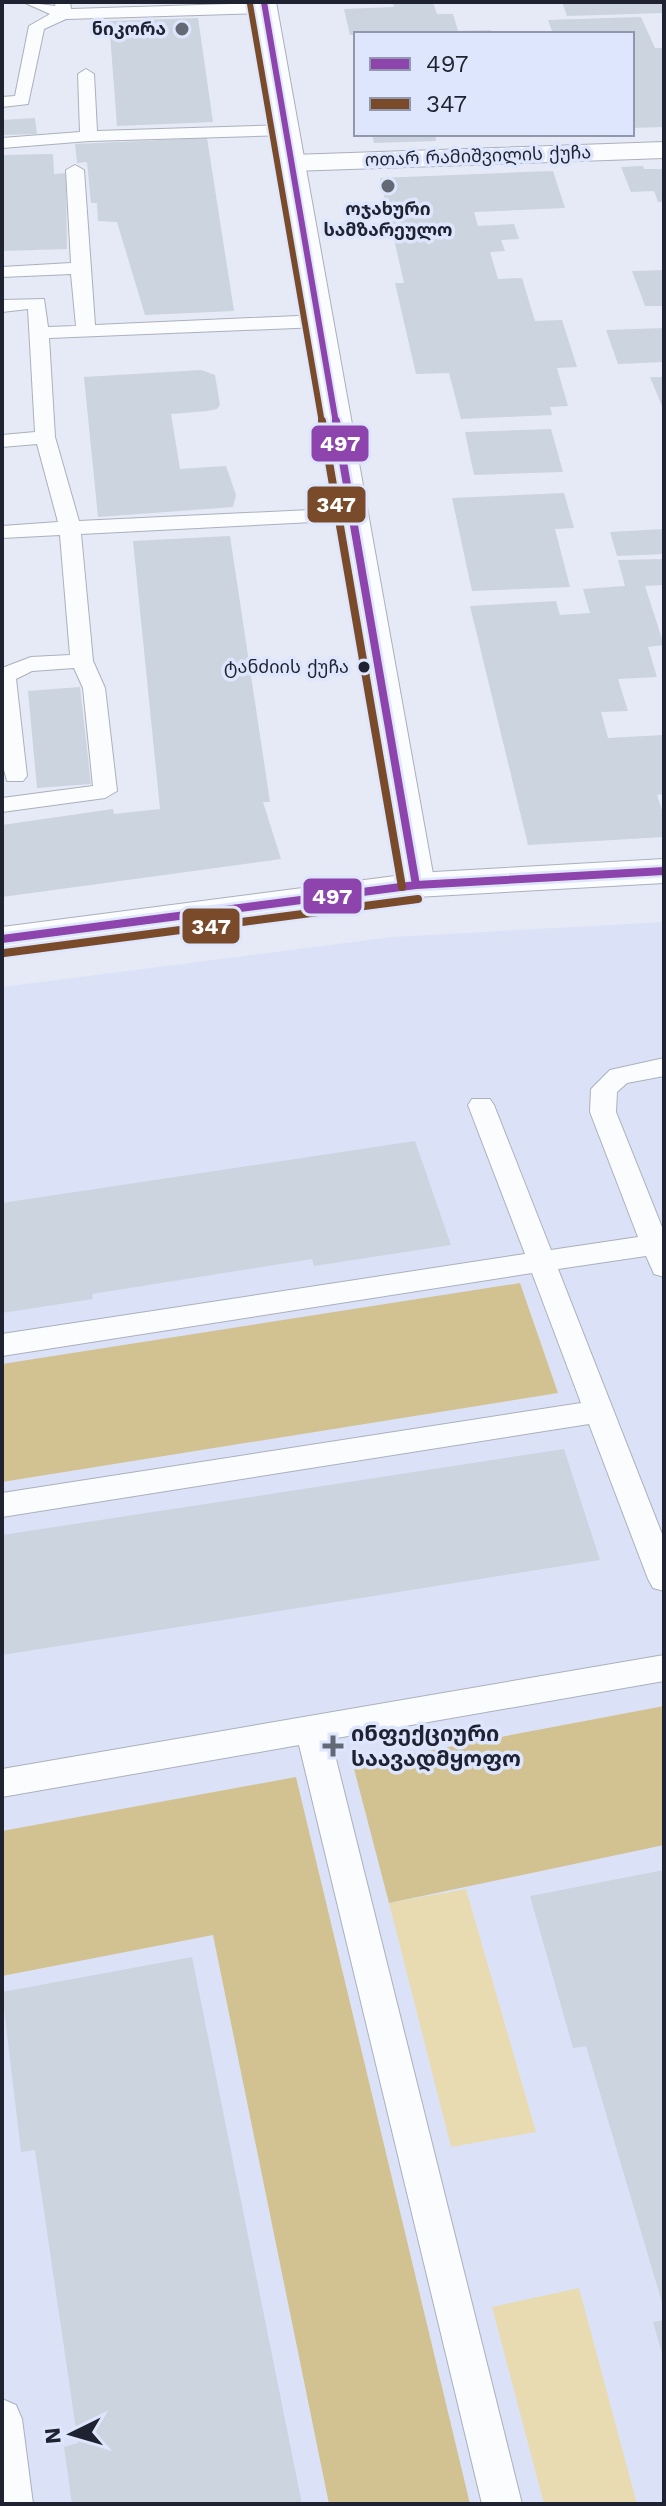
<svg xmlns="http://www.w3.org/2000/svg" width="666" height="2506" font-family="'Work Sans','Noto Sans Georgian',sans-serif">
	<rect width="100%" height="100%" fill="#e5eaf6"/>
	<path fill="#dbe2f7" d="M664,922V2504H2V987L392,937Z"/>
	<path fill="#e8dbb2" d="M466,1889L536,2132L451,2147L389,1903Z
		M579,2288L637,2504H544L492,2307Z"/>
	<path fill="#d2c291" d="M520,1283L558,1393L2,1482V1364Z
		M664,1706V1845L389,1903L353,1765Z
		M296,1777L470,2504H329L213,1935L2,1976V1831Z"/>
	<path fill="#ccd4df" d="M392,2H433L437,14H453L458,31L491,30L492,34L350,35L344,9L394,7Z
		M562,2H664V13L567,16Z
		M641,17L655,48H664V127L632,128V34H553L548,20Z
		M198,18L213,122L117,126L109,21Z
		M35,118L37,134L2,135V120Z
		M372,134H435L436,141L374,143Z
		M207,138L234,311L145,315L117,222L98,221L97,203H91L87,162L77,163L75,144Z
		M53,154L54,174L66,173L67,249L2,251V155Z
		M643,166L644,169H664V202H658L654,191L631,192L621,167Z
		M553,171L565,208L474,212L478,226L514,224L519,239L501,240L505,251L490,252L498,279L522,278L535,321L562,320L577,367L557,368L568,406L550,407L552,415L461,419L449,373L416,374L395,283H404L380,178Z
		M664,270V306H645L632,271Z
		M664,328V362L618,364L606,330Z
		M201,370L215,375L220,405L217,409L207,411L171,414L180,469L226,466L236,495L233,507L98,517L84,377Z
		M650,377H664V411Z
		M551,429L563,472L474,475L465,432Z
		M564,493L574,528L555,529L570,587L472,591L452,498Z
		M664,529V554L617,556L610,532Z
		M230,536L270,802H263L281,859L2,897V825L113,809L114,814L160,809L133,541Z
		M664,559V585L645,586L664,645L648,647L657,677L618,679L628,711L601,712L608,738L664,735V794L657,795L664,816V837L528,845L470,606L556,601L560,615L590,613L583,589L625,586L618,560Z
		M80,687L91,784L37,788L28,691Z
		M415,1141L451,1245L314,1266L312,1259L92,1294L93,1299L2,1313V1203Z
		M564,1449L600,1560L2,1655V1535Z
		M664,1870V2306H663L586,2046L573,2048L530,1896Z
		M192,1957L302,2504H72L64,2447L78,2443L35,2150L21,2152L2,1992Z
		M664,2320V2357H663L653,2322Z"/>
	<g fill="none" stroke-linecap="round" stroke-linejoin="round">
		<defs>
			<path id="service" d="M23,2L55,6L56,2H70L71,9L265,3L273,8L265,13L66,19L44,29L28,104L2,107V97L15,96L29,26L50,14Z
				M86,69L94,74L97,131L287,125L295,130L287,135L89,141L2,148V138L80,132L78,74Z
				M75,165L84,170L95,325L319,315L328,321L319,327L49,338L55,437L79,521L352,508L362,514L352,520L81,534L93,661L105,688L117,791L105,798L2,812V798L93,786L83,688L74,668L32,671L16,679L27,776L23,781H7L2,762V668L31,657L70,655L60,535L2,538V526L58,522L37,444L2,447V435L35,432L28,309L2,312V300L44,299L48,327L76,326L71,274L2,277V267L71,263L66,170Z
				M664,1058V1076L627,1083L617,1092L616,1112L664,1232V1277L654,1274L646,1256L558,1269L664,1539V1591L653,1588L648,1579L589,1424L2,1517V1493L581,1403L532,1273L2,1356V1334L525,1254L468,1105L472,1099H490L494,1105L551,1250L638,1237L590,1112L591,1089L610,1070Z
				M664,1655V1681L331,1739L522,2504H482L299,1745L2,1797V1769Z
				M2,2399L16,2405L22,2419L33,2504H2Z"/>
			<path id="minor" d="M664,142V158L292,171L282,169L279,163L282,157L292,155Z
				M664,859V883L416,897L402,893L397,885L402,877L416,873Z"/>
			<path id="secondary" d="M252,2H276L435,885L430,893L416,897L2,951V927L395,876Z"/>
		</defs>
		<use href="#service" stroke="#abb0bc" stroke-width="2"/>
		<use href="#minor" stroke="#abb0bc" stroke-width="2"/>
		<use href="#secondary" stroke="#abb0bc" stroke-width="2"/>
		<use href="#service" fill="#fbfcfe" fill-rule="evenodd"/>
		<use href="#minor" fill="#fbfcfe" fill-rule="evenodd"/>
		<use href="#secondary" fill="#fbfcfe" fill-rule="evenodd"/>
		<defs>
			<path id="bus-1-far1" d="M264,2L336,423"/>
			<path id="bus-1" d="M336,421L416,885
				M2,939L416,885L664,871"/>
			<path id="bus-2-far1" d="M250,4L322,423"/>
			<path id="bus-2" d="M322,421L402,887
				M4,953L418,899"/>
		</defs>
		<use href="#bus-1-far1" stroke="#dee6fd" stroke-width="10"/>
		<use href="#bus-1" stroke="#dee6fd" stroke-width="13"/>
		<use href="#bus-2-far1" stroke="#dee6fd" stroke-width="10"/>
		<use href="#bus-2" stroke="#dee6fd" stroke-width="13"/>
		<use href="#bus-1-far1" stroke="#8e44ad" stroke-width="6"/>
		<use href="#bus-1" stroke="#8e44ad" stroke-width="8"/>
		<use href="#bus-2-far1" stroke="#7a4b2a" stroke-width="6"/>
		<use href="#bus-2" stroke="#7a4b2a" stroke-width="8"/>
	</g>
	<g fill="#646976" stroke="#dee6fd" stroke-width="3">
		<circle cx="182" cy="29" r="8"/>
		<circle cx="388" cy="186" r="8"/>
		<path d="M329 1734h8v8h8v8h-8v8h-8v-8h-8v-8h8z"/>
	</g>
	<circle fill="#1f2331" stroke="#dee6fd" stroke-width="3" cx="364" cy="667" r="7"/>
	<g text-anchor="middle" stroke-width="7" stroke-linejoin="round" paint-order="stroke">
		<g font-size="18" font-weight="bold" fill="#1f2331" stroke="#dee6fd" text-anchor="end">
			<text x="166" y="35">ნიკორა</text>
			<text x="388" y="215" text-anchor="middle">ოჯახური<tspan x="388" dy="21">სამზარეულო</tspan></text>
		</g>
		<g font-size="18" fill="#1f2331" stroke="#dee6fd">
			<text transform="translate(478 156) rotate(-2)" y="6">ოთარ რამიშვილის ქუჩა</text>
		</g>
		<g font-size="18" fill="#1f2331" stroke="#dee6fd" text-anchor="end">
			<text x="349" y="673">ტანძიის ქუჩა</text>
		</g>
		<g font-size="22" font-weight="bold" fill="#1f2331" stroke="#dee6fd" text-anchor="start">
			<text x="351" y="1741">ინფექციური<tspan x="351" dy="25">საავადმყოფო</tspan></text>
		</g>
	</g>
	<g stroke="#dee6fd" stroke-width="3">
		<rect x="310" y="424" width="60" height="39" rx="8" fill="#8e44ad"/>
		<rect x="306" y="485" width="61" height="39" rx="8" fill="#7a4b2a"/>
		<rect x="302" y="877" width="61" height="38" rx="8" fill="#8e44ad"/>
		<rect x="181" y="907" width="60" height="38" rx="8" fill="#7a4b2a"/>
	</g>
	<g font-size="22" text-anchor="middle" font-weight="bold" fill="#fff">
		<text x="340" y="451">497</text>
		<text x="336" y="512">347</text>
		<text x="332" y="904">497</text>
		<text x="211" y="934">347</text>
	</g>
	<rect width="666" height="2506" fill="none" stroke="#1f2331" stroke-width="8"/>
	<rect x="354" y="32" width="280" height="104" fill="#dee6fd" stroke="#9298ab" stroke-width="2"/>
	<rect x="370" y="58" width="40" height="12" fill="#8e44ad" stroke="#9298ab" stroke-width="2"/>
	<text x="426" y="72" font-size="24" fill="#1f2331">497</text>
	<rect x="370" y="98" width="40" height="12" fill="#7a4b2a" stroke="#9298ab" stroke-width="2"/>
	<text x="426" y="112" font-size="24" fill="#1f2331">347</text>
	<g transform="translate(72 2434) rotate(265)" stroke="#dee6fd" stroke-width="6" paint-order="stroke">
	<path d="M0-6L14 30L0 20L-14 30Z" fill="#1f2331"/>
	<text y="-12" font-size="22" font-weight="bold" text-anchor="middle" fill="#1f2331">N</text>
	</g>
</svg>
